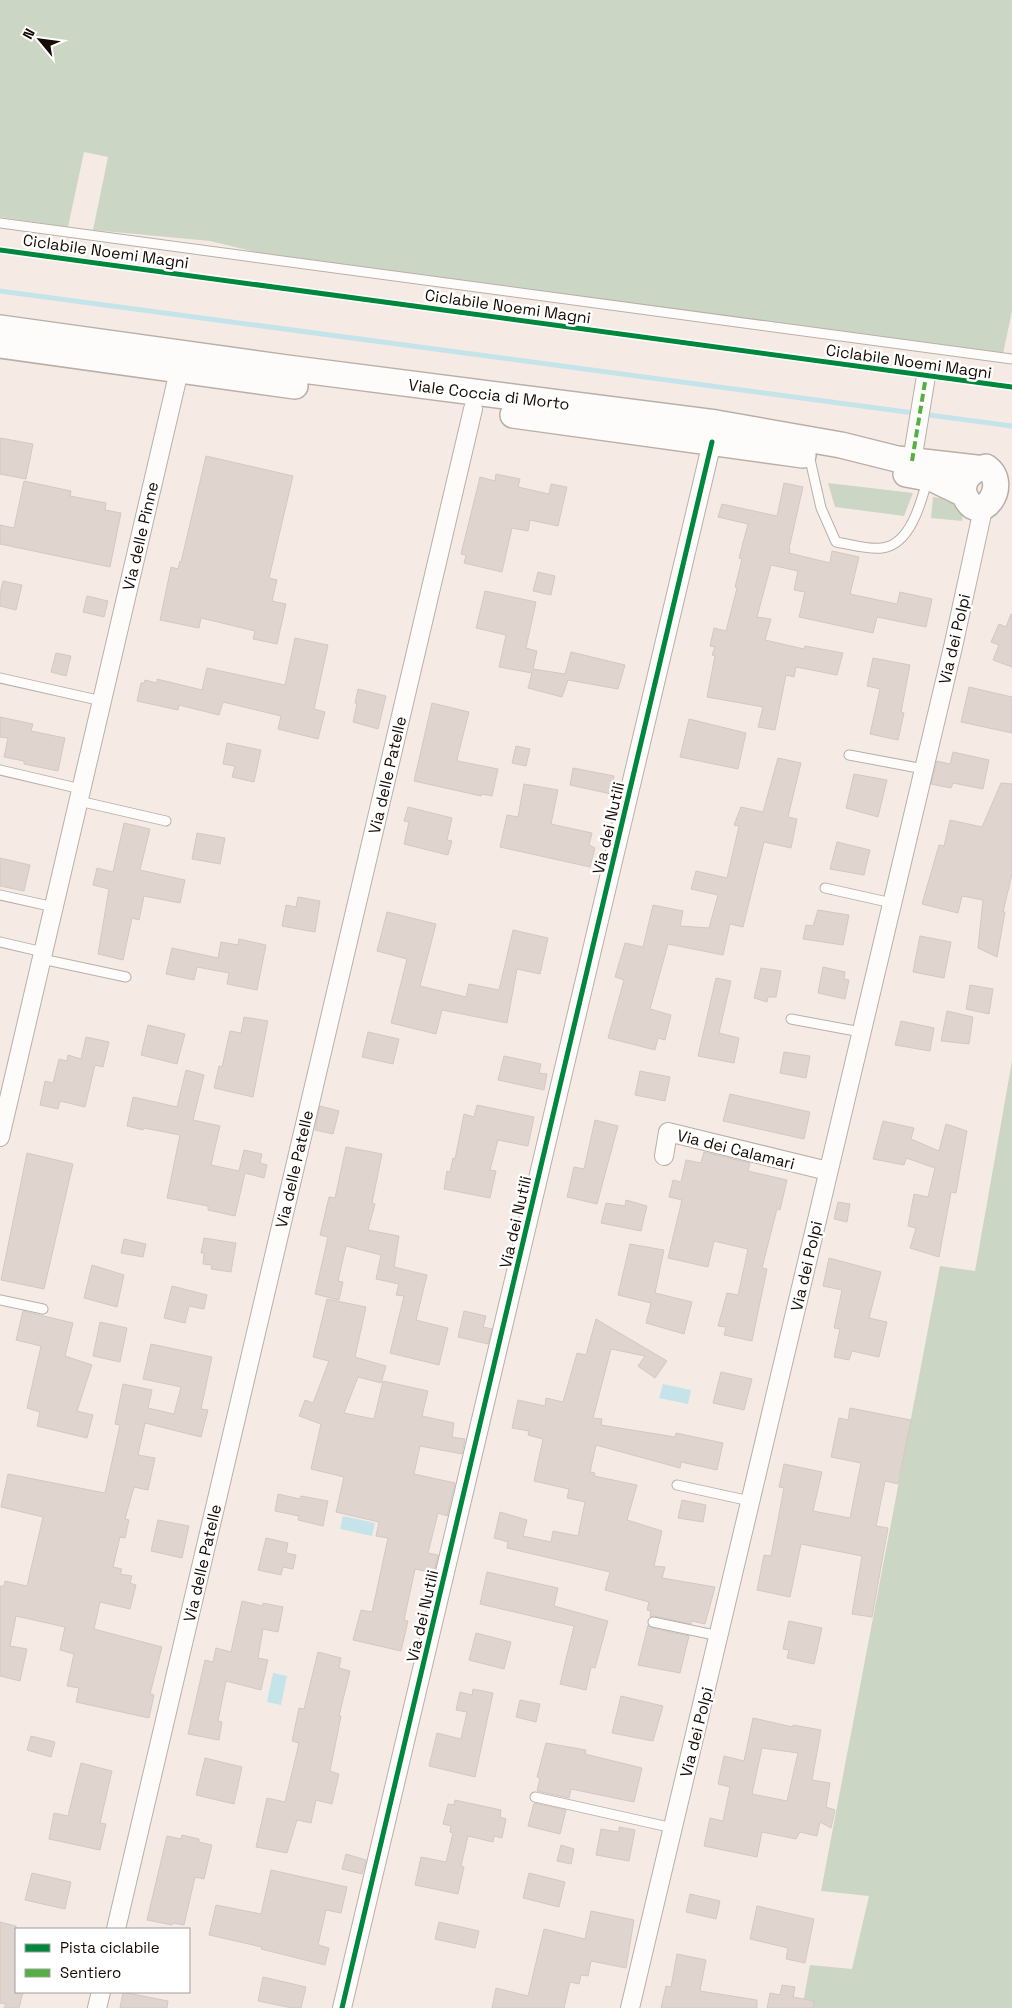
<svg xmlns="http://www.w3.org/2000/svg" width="1012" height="2008" font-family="'Space Grotesk',sans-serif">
	<rect width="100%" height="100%" fill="#f6ebe4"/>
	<path fill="#ccd6c4" d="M0,0H1012V311L1003,354L260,253L210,241L93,230L108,157L84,152L68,227L0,217Z
		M828,483L913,493L904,516L835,507Z
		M933,497L965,501L962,521L931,518Z
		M1012,1061V2008H802L810,1965L852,1969L869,1896L821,1891L940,1266L975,1271Z"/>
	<path fill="#c4e4e9" d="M663,1384L691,1390L688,1404L659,1398Z
		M343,1516L375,1523L372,1536L340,1529Z
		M273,1673L287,1676L281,1705L267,1702Z"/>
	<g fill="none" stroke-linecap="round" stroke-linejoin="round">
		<path stroke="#c4e4e9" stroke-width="5" d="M0,291L1012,426"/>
	</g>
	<path fill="#e0d4cf" stroke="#d4c8c4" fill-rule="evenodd" d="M0,438L33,444L26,479L0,474Z
		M206,456L293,476L269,578L277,580L272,601L286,604L277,644L253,639L255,631L201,618L199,628L160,620L171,567L178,569L180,561L181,562Z
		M496,474L520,479L518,487L549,494L551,484L567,487L558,526L530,520L528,531L512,528L502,572L464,563L466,555L461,554L480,477L495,481Z
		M24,481L71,491L70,496L106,503L105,510L121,513L110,567L0,544V525L14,528Z
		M784,483L803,487L789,549H790L789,553L830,563L832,551L859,557L850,594L897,604L900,592L932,599L926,627L877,617L873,633L799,617L805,592L794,590L798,571L771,565L757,617L771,619L765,640L804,649L805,646L843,653L837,675L796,667L794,677L786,675L775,730L758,727L763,707L707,697L715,656L712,655L715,647L710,646L714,628L726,631L737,588L735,587L742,559L739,558L748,524L718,517L722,504L777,516Z
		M538,572L555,576L551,595L533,591Z
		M3,581L22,585L16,610L0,606V594Z
		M485,591L536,602L526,648L537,651L533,669L565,674L571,652L625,665L618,689L568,680L562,697L528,688L532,673L499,667L506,635L476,628Z
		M87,596L108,601L104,617L83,612Z
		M1011,614H1012V667L993,660L999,645L991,642L999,624L1006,627Z
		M295,638L328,645L314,709L325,712L318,739L278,729L281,716L223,702L219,715L179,705L178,710L137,701L141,683H144L145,680L157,683V679L202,690L207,668L285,685Z
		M56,653L71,656L66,676L51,672Z
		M873,658L910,665L901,712L904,713L898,740L870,734L880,689L867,686Z
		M969,687L1012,697V733L961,722Z
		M358,689L386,696L378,729L353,722L357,704L355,703Z
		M432,703L469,712L457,759L458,761L498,769L492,796L482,794L481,796L414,781Z
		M0,717L33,724L31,731L65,738L58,771L24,764V761L4,757L8,738L0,737Z
		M689,719L746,733L738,769L680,757Z
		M227,743L261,750L254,782L232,777L235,766L223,764Z
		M516,746L530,749L526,766L512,763Z
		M953,752L989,760L983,789L953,783L951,788L931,784L937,761L950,764Z
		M778,758L801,763L788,817L797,819L791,848L764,842L743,927L730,924L723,955L668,944L650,1009L671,1015L665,1040L658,1038L655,1050L608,1038L624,980L615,977L625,943L643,947L653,905L683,911L680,926L709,928L718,895L691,889L696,871L727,878L739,826L734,825L741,807L763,812Z
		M573,768L614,776L611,794L570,785Z
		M854,774L887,780L878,817L846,808Z
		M1001,783L1012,784V874L1003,912H1005L997,957L978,948L983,900L962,896L958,913L922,904L939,845L944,846L950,820L982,827Z
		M524,784L558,790L551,824L592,833L589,845L595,848L590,867L500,847L507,815L518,817Z
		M408,807L452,818L447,840L452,841L448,855L404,844L409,822L404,821Z
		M124,823L150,829L140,870L185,880L180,903L144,896L139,920L132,918L123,960L98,954L109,889L93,885L97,868L113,872Z
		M197,833L225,838L220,864L192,859Z
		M837,842L870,850L864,875L830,869Z
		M0,858L30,865L24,891L0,886Z
		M298,897L320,901L315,932L282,926L286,905L296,907Z
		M818,910L849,915L843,945L803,939L806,925L813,926Z
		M387,912L436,924L420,986L466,997L469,984L499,990L513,930L548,938L540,974L517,969L507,1023L442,1010L436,1034L391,1023L407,959L377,951Z
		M920,936L951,942L944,978L913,972Z
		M239,939L266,945L257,990L227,984L229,973L197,967L194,980L166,974L172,948L218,958L221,942L238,945Z
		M823,967L845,972L844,979L849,980L845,999L818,993Z
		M761,968L781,971L776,997H768L767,1002L754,998Z
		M716,978L731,981L719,1033L739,1038L734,1063L698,1056Z
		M970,985L993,989L989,1014L966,1009Z
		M947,1011L973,1017L969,1044L941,1041Z
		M244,1017L268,1021L253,1097L214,1088L219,1066L222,1067L230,1031L241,1033Z
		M901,1021L934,1028L930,1051L895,1045Z
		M148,1025L185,1034L177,1064L141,1055Z
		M368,1032L399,1039L393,1064L362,1057Z
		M86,1037L109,1042L103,1067L95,1065L85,1107L60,1101L58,1109L40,1105L45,1081L53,1083L59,1059L67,1061L68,1055L81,1059Z
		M784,1052L810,1056L806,1078L780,1073Z
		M504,1056L541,1064L539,1073L547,1074L544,1090L498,1080Z
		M186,1070L204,1075L193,1120L220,1126L211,1165L239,1171L244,1150L262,1154L260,1163L267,1165L264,1178L245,1173L235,1216L208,1210V1206L167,1198L180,1135L144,1128L143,1130L127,1126L133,1097L177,1107Z
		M640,1071L670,1077L665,1101L635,1095Z
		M730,1094L810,1112L804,1139L723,1121Z
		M477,1105L534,1117L528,1146L498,1140L490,1170L496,1171L490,1198L444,1189L447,1171L450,1172L453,1158L455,1159L464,1114L474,1117Z
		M320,1106L339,1111L333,1134L315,1130Z
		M595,1120L618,1126L597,1204L567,1197L574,1167L584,1169Z
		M883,1121L914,1128L911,1139L939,1151L946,1124L967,1131L956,1193L951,1192L939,1257L910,1248L916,1228L908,1226L914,1194L928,1197L935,1168L906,1158L904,1165L873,1159Z
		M346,1147L382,1154L372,1203L375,1204L368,1230L399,1236L394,1267L427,1275L416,1320L448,1328L439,1365L390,1353L404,1296L396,1295L399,1284L376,1279L381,1255L346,1246L338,1281L343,1282L339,1300L315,1294L328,1237L320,1235L329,1197L335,1198Z
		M704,1152L750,1163L748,1171L787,1180L780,1210L777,1209L762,1268L767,1269L752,1341L724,1335L726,1327L718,1326L727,1293L738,1295L748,1249L714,1241L708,1267L668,1258L682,1200L669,1197L673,1180L681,1182L686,1160L701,1163Z
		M27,1153L73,1164L44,1289L1,1280Z
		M626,1200L647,1206L641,1231L601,1223L606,1203L625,1206Z
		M838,1202L850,1204L847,1222L834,1219Z
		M204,1238L236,1243L231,1272L211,1269L212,1265L203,1264L204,1253H201Z
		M124,1239L146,1244L143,1257L121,1253Z
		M630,1244L664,1250L655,1293L692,1302L684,1334L646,1323L651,1303L618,1295Z
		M829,1258L881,1272L869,1318L887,1322L879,1357L852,1351L849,1360L834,1357L840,1329L834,1328L842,1290L823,1286Z
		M92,1265L124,1275L117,1307L84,1298Z
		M172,1286L207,1295L204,1309L189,1306L185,1323L164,1318Z
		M327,1299L366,1307L355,1357L386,1366L381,1383L358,1377L344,1413L374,1419L383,1381L428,1391L422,1416L454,1423L452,1437L465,1439L462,1454L420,1446L414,1474L455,1483L447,1516L438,1513L428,1553L438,1555L434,1573L415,1569L404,1620L408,1621L401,1651L353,1640L361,1610L372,1612L388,1538L376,1536L379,1522L336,1512L344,1477L311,1469L321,1424L299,1416L305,1400L313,1403L329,1361L313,1357Z
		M23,1311L73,1323L65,1356L92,1365L77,1411L93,1415L87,1438L37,1426L40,1412L27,1408L41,1346L16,1340Z
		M464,1311L486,1316L483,1327L492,1329L488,1344L458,1337Z
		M596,1319L667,1361L655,1378L638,1366L645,1356L611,1349L593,1418L602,1419L601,1425L675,1437L676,1433L723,1443L717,1470L681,1462L680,1468L596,1445L590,1472L595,1473L594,1476L637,1485L627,1520L662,1531L654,1566L665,1567L662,1578L715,1587L705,1624L692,1621L691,1624L654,1616L650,1617L651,1611L647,1610L649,1602L605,1590L610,1572L507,1548L508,1542L494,1538L500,1512L527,1520L523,1536L551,1542L553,1531L578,1536L585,1502L567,1498L569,1489L534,1481L543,1439L528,1435L529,1431L512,1428L518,1400L545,1406L546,1398L563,1402L577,1353L586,1355Z
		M100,1322L127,1328L120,1362L93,1356Z
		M151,1344L212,1357L201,1409L208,1410L201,1437L145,1423L138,1455L155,1458L148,1490L134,1487L125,1519L129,1520L125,1538L120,1537L113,1567L122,1569L120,1574L132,1576L130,1583L136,1585L130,1609L100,1602L94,1629L162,1647L150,1694L154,1695L149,1718L76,1702L79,1688L67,1686L74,1654L60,1650L65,1627L16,1616L10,1646L27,1649L20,1681L0,1676V1586H4L5,1581L27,1586L43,1517L1,1507L8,1474L105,1493L120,1425L115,1424L123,1384L152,1390L148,1408L174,1414L181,1387L143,1379Z
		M721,1372L752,1379L744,1410L713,1403Z
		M850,1408L911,1420L898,1484L885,1481L876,1526L888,1528L872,1617L852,1614L862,1556L801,1544L790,1597L757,1590L764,1555L771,1556L784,1488L779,1487L784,1464L822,1472L813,1511L850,1518L861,1463L831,1457L839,1418L848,1420Z
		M278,1494L300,1499L301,1496L328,1501L323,1526L298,1520L299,1516L275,1511Z
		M682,1500L706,1505L703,1522L678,1518Z
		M158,1520L189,1526L182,1558L151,1551Z
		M266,1538L288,1543L286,1553L296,1555L293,1569L283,1567L281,1575L258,1570Z
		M487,1572L558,1588L554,1606L608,1621L595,1668L591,1667L586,1690L560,1684L574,1626L480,1604Z
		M242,1601L263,1606V1603L283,1607L278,1632L263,1629L258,1658L268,1660L261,1690L226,1681L218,1721L222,1722L219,1740L188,1734L205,1660L213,1662L216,1648L231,1652Z
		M789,1621L822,1628L814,1664L787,1658L789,1650L783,1649Z
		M648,1625L652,1628L689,1636L680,1673L638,1665Z
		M476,1633L511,1642L504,1669L469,1660Z
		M318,1652L341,1658L339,1668L350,1671L339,1716H341L330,1771L339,1774L332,1804L316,1800L311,1823L297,1820L287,1853L256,1847L267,1798L285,1802L299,1743L292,1741L299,1708L304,1709Z
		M473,1689L493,1693L475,1777L429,1766L437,1733L461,1739L467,1712L456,1710L460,1692L472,1695Z
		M621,1696L663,1706L653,1741L612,1733Z
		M520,1700L540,1704L536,1722L516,1717Z
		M753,1718L793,1727V1725L821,1730L812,1780L830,1783L826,1807L835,1810L831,1828L820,1822L817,1836L800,1832L796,1839L762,1832L757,1857L704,1846L710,1818L723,1821L730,1787L718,1784L724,1756L744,1761ZM762,1748L798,1753L787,1801L752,1794Z
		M31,1736L55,1742L51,1757L27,1750Z
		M546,1743L586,1750L585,1754L642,1768L634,1802L571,1789L569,1798L537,1791L540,1778L537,1777Z
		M205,1758L242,1767L234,1804L196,1795Z
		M81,1763L112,1771L100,1823L106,1824L100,1850L49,1839L54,1813L68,1816Z
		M455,1800L501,1810L500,1817L506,1819L502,1838L494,1836L493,1842L468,1836L461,1866L464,1867L458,1894L415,1885L421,1857L446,1862L453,1833L450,1832L451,1826L443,1824L448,1804L454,1805Z
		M534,1803L566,1810L560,1834L528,1826Z
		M619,1827L635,1830L629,1861L596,1855L601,1829L619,1832Z
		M182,1835L199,1839V1842L212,1845L204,1879L195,1877L184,1925L173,1923L172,1925L147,1920L167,1836L181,1839Z
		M561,1845L574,1849L571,1864L557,1861Z
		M346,1854L366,1860L362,1874L342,1869Z
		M271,1870L347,1887L341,1913L326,1910L318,1945L329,1948L325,1965L261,1949L262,1947L209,1935L216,1905L261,1914Z
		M32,1873L71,1882L65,1909L25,1900Z
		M529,1873L565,1882L559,1907L523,1898Z
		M690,1894L720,1901L716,1919L686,1912Z
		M757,1906L814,1919L805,1963L786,1959L788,1948L750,1939Z
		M591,1911L634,1920L626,1968L591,1961L588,1976L581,1975L579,1984L570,1982L564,2008H492L496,1988L528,1996L544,1929L585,1939Z
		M0,1922L16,1926V1992H23L19,2008H4L6,2004L0,2003Z
		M439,1922L479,1931L475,1948L435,1939Z
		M677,1954L706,1960L700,1991L757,2000V2008H661L666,1986L671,1987Z
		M263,1977L306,1987L301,2008H292L258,2001Z
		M782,1985L795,1987L793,1997L814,2001L813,2008H767L770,1993L780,1995Z
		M123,1992L168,2001L167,2008H120Z"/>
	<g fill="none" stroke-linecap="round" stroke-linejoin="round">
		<defs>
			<path id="lane" d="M0,223L1012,359
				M809,455L821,508L836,542C850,544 868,550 882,548C910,545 921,503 927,481
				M0,678L102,701
				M849,755L924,769
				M0,770L81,789
				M79,801L166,821
				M825,888L892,903
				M0,895L54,907
				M0,942L43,952
				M42,959L126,977
				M791,1019L861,1032
				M0,1300L43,1309
				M677,1485L750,1501
				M653,1622L719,1636
				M535,1797L673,1828"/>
			<path id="street" d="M912,461L926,376
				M0,1137L179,371
				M664,1156L668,1132L828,1171
				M116,1929L473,409
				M97,2008L101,1992
				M342,2008L712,442
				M630,2008L953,647L983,509"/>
			<path id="secondary" d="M0,328L287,368L716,423L841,445L897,459L976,468
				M0,345L295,386
				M513,415L803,455
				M986,467C1012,485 979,529 965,496C959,481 972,469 986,467Z
				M906,474L933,479L964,494"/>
		</defs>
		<use href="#lane" stroke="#baafa8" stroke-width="11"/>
		<use href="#street" stroke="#baafa8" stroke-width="20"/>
		<use href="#secondary" stroke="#baafa8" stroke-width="28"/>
		<use href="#lane" stroke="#fefcfb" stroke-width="9"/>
		<use href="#street" stroke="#fefcfb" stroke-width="18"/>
		<use href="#secondary" stroke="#fefcfb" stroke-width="25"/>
		<path stroke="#55b044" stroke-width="4" stroke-dasharray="8 4" stroke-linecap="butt" d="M912,461L926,376"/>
		<defs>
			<path id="cycleway" d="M0,250L1012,387
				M342,2008L712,442"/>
		</defs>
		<use href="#cycleway" stroke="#fff" stroke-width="8"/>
		<use href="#cycleway" stroke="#00873e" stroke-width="5"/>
	</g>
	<g text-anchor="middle" stroke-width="5" stroke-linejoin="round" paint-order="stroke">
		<g font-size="16" fill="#160b05" stroke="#fff">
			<text transform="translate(106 251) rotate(8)" y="6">Ciclabile Noemi Magni</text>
			<text transform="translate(508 306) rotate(8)" y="6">Ciclabile Noemi Magni</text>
			<text transform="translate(909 361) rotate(8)" y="6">Ciclabile Noemi Magni</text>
			<text transform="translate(489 394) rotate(7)" y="6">Viale Coccia di Morto</text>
			<text transform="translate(140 536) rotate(-77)" y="6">Via delle Pinne</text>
			<text transform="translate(954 639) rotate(-77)" y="6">Via dei Polpi</text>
			<text transform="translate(387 775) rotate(-77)" y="6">Via delle Patelle</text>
			<text transform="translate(608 828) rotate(-77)" y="6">Via dei Nutili</text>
			<text transform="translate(736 1149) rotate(14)" y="6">Via dei Calamari</text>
			<text transform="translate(294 1169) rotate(-77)" y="6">Via delle Patelle</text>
			<text transform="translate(515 1222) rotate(-77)" y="6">Via dei Nutili</text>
			<text transform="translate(806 1266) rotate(-77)" y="6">Via dei Polpi</text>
			<text transform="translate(202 1563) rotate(-77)" y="6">Via delle Patelle</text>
			<text transform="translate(422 1616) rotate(-77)" y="6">Via dei Nutili</text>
			<text transform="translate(696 1732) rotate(-76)" y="6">Via dei Polpi</text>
		</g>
	</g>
	<rect x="15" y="1928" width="175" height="65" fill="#ffffff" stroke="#a29d9b"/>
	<rect x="25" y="1944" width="25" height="8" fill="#00873e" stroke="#a29d9b"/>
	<text x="60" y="1953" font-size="15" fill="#160b05">Pista ciclabile</text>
	<rect x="25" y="1969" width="25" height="8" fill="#55b044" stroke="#a29d9b"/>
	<text x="60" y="1978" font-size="15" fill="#160b05">Sentiero</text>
	<g transform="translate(40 40) rotate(299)" stroke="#ffffff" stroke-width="4" paint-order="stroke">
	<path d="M0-4L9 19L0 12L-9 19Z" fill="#160b05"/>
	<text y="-8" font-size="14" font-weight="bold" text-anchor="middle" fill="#160b05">N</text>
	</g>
</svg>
